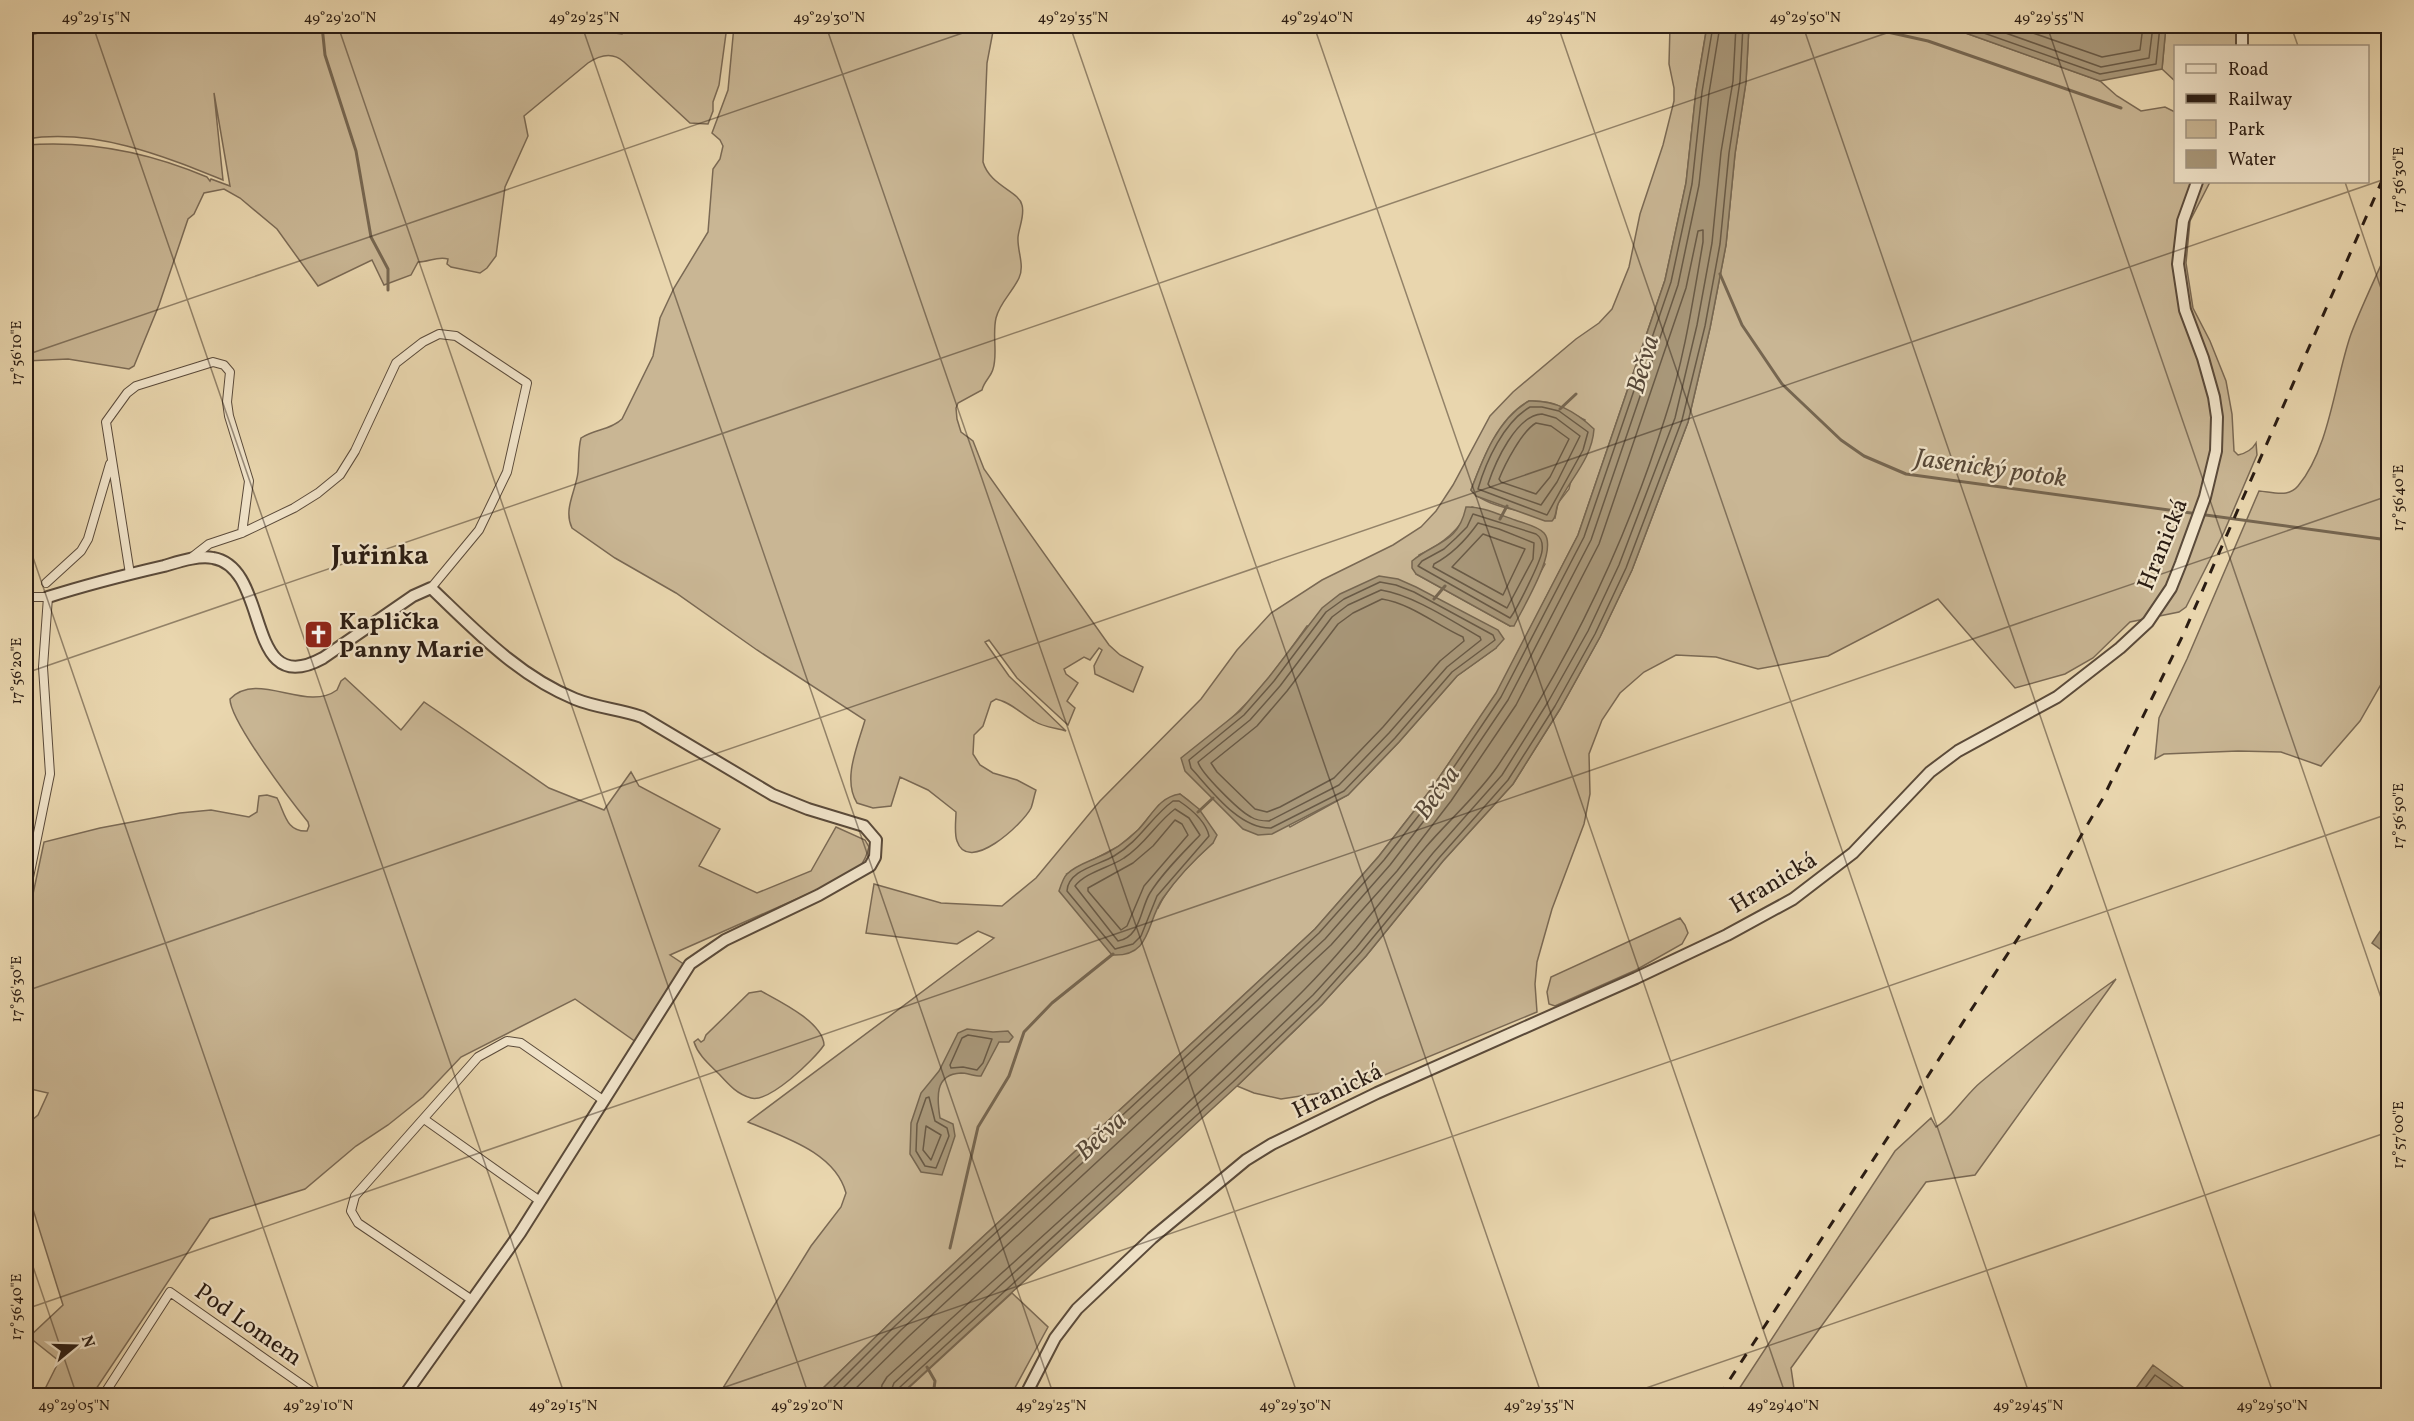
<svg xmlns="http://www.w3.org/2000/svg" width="2414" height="1421" font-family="Vollkorn,serif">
	<rect width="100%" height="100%" fill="#e9d6ae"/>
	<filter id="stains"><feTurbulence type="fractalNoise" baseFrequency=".00333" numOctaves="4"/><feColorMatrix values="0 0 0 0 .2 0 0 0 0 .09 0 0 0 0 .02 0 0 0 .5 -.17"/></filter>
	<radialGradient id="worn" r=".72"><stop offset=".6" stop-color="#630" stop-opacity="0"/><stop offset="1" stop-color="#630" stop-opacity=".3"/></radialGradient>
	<path fill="#c9b694" stroke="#7a6954" stroke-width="1.5" fill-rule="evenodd" d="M26,26H611L615,33L622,34L624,26H727L719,85L713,102V111L708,124L690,123L624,62C613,52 600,55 588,63L524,116L528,136L505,187L496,256L487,268L480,273L451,267L447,264L448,259C437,256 429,262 418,262L411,275L384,285L372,260L318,286L277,229L240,198L224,189L204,193L194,214L188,219L159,305L134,366L129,369L68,359L26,361V145C90,140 148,152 207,177L210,181L211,179L230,186L214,93L223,180C161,155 94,128 26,139Z
		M734,26H994L987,63L983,162C990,186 1019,191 1022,205C1025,215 1019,227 1018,237C1017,251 1025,265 1019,278C1012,293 1000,302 996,318C992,335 998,354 993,369C991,377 984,381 982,390L958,403L956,408L957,419L961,432L973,441L984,469L1109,645L1120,655L1143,667L1133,692L1095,674L1094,666L1102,650L1099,648L1090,660L1084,657L1064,669L1066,674L1078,683L1067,701L1075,708L1068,725L1017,678L989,640L985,642L1009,676L1066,731C1056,728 1043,727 1034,721C1020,713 1012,703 996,699L991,702L983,726L974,735L973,754L980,765L993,773L1017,780L1036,790C1034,796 1033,803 1031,808C1023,824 968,875 957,841C954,833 956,820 956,812L928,790L900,777L891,806L873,808L857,803C842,779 858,745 865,720L757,650L676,593L615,558L572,528C563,509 576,491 578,472C579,460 578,449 581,438C594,429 611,430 622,419L653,356L660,318L674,288L708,232L713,169L720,159L723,146L720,140L712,133L728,90Z
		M1670,26H1707L1696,91L1686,183L1665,280L1578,535L1497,693L1432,788L1379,856L1315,929L892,1321L816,1395L718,1396L811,1246L841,1207L846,1193C835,1152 783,1137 748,1122L994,938L978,931L957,944L866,933L874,884L941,903L1002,906L1036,878L1100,801L1201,699L1237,650L1271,613L1322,580L1393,545L1421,527L1436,511L1453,485L1490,416L1513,392L1576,339L1599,323L1612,309L1629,267L1640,214L1663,145L1674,101V88L1669,64ZM1529,401C1557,400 1562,409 1585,420L1569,489L1558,503L1555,518C1533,513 1485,508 1471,490C1483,458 1498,419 1529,401ZM1472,507L1503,516L1545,564L1510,626L1416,574L1419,555C1443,544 1459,530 1472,507ZM1461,612L1478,620L1496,648L1457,676L1399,742L1348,795L1290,827L1226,723C1258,695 1283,660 1307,626ZM1180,794C1202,809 1205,818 1213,843C1193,861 1169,884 1158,908L1067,874L1119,846L1138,830L1159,805Z
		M1749,26H1946L2100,81L2117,96L2141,111L2165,107L2175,112L2176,182H2210L2190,221L2186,263L2193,308L2210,341L2226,381L2232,414L2234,451L2238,455C2247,453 2252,450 2256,443L2257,455L2224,532L2186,607L2179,612L2130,622L2093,658L2065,674L2015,688L1938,599L1828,656L1758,669L1716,657L1676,655L1644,672L1620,693L1602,720L1589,754L1590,794L1584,824L1552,909L1537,962L1535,984L1537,1012L1353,1088L1281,1099L1254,1093L1237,1086L1322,1004L1366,956L1443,861L1513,784L1560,709L1600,637L1632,570L1688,422L1710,328L1726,245L1735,154L1746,82Z
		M2166,26H2236L2237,46H2176L2175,81L2162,69Z
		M2388,249V672L2360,721L2321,766L2281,752L2238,751L2164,754L2155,759L2159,718L2187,659L2259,491C2272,492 2288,498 2298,486C2330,448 2335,379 2351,334C2362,305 2376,277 2388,249Z
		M345,678L401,730L424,702L549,788L604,810L631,772L639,786L720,829L699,866L757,893L811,871L836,827L865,840L869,847C863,870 855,871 835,882L670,955L685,965L636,1042L575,999L461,1057L423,1097L388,1125L356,1146L305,1189L210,1219L92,1395H42L59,1361L29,1337L63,1305L26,1187V1125L38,1115L48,1093L26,1088V927L44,842L100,828L180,813L211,810L249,817L257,812L259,796L267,795L277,798C285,813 286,832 307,831L309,826L308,822C291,801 230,721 230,699C258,670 306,713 337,690L341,681Z
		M1680,918L1685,925L1688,933L1682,944L1636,970L1555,1006L1549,1004L1547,992L1551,977Z
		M2116,979L1975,1175L1926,1182L1791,1368L1795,1395H1735L1895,1151L1931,1118L1936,1127C1953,1117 1965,1095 1981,1082C2025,1045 2070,1012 2116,979Z
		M761,991C779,1001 823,1022 824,1045C814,1060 769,1103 751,1098C737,1094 729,1085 719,1074C709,1064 698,1055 694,1042L698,1039L701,1042L704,1040L706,1035L749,993Z
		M1012,1293L1048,1327L1011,1395L900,1396Z"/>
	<path fill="#a89779" stroke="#766650" stroke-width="1.5" d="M1707,26H1749L1746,82L1735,154L1726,245L1710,328L1688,422L1632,570L1600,637L1560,709L1513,784L1443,861L1366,956L1322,1004L1237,1086L900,1395H816L892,1321L1315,929L1379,856L1432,788L1496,693L1578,535L1665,280L1686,183L1696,91Z
		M1946,26H2166L2162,69L2100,81Z
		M1529,401C1555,400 1575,411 1594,429C1592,459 1570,479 1558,504C1555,511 1557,516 1552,521H1545L1476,496L1471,490C1483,458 1498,418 1529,401Z
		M1466,507C1481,506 1500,515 1515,520C1523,523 1538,526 1544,533C1559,550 1523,607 1514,626H1510L1416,574L1412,568V561C1436,541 1458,544 1466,507Z
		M1379,576L1398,579L1416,587L1498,630L1504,639L1496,648L1457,676L1399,742L1348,795L1272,834L1258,835L1243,829L1185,771L1181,758L1240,711L1269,677L1322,608L1340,594Z
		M1180,794L1199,809L1217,835L1213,843C1195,859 1177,878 1163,898C1146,922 1152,957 1112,955L1059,891C1061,885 1063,878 1067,874C1075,866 1087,862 1096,858C1112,852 1127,841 1139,829C1152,815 1159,797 1180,794Z
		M2388,920V955L2372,943Z
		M967,1029L993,1032L1008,1031L1013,1037L1009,1042H999L981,1076C974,1076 967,1073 961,1073C934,1074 937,1099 940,1118L953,1124L955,1136L942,1175L921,1172L910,1154L911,1123L921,1093L939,1071L958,1033Z
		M2153,1365L2191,1393L2189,1395H2131Z"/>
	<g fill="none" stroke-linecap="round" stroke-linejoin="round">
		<path stroke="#695a46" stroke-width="1.5" d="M1964,26L2100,74L2156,64L2160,26
			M1986,26L2101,67L2149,58L2153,26
			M2013,26L2102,57L2140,50L2143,26
			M1530,407H1542L1559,411L1588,432L1583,450L1547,515L1478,489C1486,461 1504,422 1530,407Z
			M1542,414L1556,418L1580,436L1557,482L1541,505L1490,487L1488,484C1495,463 1516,415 1542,414Z
			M1536,423L1551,426L1569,439L1550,477L1536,494L1501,482L1499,479C1505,464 1522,431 1536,423Z
			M1473,514L1536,534C1542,538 1543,544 1542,551C1541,561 1517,609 1510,618L1418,566L1422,561L1444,549L1456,538L1467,527Z
			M1478,523L1499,529L1534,543L1533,559L1507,608L1433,567L1434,564C1453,554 1466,540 1478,523Z
			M1483,534L1525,549L1503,595L1452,567Z
			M1380,582L1396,585L1414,592L1493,635L1495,640L1452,672L1395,738L1344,791L1271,828C1239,829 1211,790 1191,768L1189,760L1244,715L1274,681L1326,612L1344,599Z
			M1381,590C1413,595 1452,621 1480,637L1481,640L1447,667L1389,733L1339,785L1269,821C1263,821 1257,821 1251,817C1239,811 1201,773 1198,762L1250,720L1280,686L1332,617L1348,605Z
			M1382,599C1412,604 1436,625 1463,637L1464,641L1440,661L1383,727L1334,778L1280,807L1267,812L1255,809L1217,772L1211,763L1257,726L1287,691L1338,624L1353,613Z
			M1173,801H1179C1191,809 1206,822 1209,836L1157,896L1141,936L1133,944L1115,949L1067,891C1068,870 1099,865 1114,856C1140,841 1151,817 1173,801Z
			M1175,809L1189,818L1200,835C1183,853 1163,872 1150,893C1140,909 1141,937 1118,941L1075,886C1086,872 1109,868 1124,858C1145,845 1156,823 1175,809Z
			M1175,820L1182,824L1188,835L1144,886L1127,926L1121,930L1088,891V888L1133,863L1153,846Z
			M968,1035L992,1039L983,1063L977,1070L963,1067L951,1068L950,1065L962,1038Z
			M929,1097L935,1121L947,1128L949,1136L936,1168L925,1166L916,1151L917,1124L926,1098Z
			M926,1126L941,1135L931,1160L923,1150Z
			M825,1396L896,1325L1319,933L1384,860L1437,792L1501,697L1584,537L1671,282L1692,184L1702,92L1713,26
			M835,1396L901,1330L1325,939L1390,865L1443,796L1508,700L1591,540L1678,285L1699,185L1709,93L1720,26
			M848,1396L908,1337L1331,945L1397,871L1451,801L1516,705L1599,544L1686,288L1698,231L1703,230V242C1693,300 1684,361 1665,418C1626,541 1570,660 1497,767C1477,796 1448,821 1425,848C1385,895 1348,946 1304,990C1171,1124 1026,1250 887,1377L882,1385L880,1396
			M889,1396L894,1383L1228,1076L1313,995L1356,948L1433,853L1502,775L1548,702L1588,631L1619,565L1675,418L1697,325L1712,243L1721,152L1733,81L1736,26
			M897,1396L899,1388L1233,1082L1318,1000L1361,952L1439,858L1508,780L1555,706L1595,634L1626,568L1682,420L1705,326L1720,244L1729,153L1740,81L1743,26
			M2139,1396L2155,1375L2185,1396"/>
		<path stroke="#766650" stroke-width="3" d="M322,26L325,55L356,151L371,237L388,269V290
			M1883,31L1928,41L2121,108
			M1720,274L1742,325L1782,384L1841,440L1864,456L1906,474L2388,540
			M1560,409L1576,394
			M1500,519L1507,506
			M1434,599L1445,586
			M1198,812L1213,798
			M950,1248L978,1127L1009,1076L1024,1032L1052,1003L1113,954
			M927,1367L935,1381L933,1396"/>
		<defs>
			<path id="minor" d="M191,558L209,544L242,533L294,508L318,493L340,475L355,451L396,363L423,342L439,334L456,336L527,383L507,472L479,530L431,588
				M130,574L106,422L127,393L136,386L213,362L224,365L230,372L227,402L229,416L249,481L242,533
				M46,583L81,551L88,539L110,464
				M26,597H48L43,667L50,774L26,892
				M424,1119L540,1201
				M472,1300L358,1223L351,1211L355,1196L478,1057L507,1041L521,1043L603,1100
				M103,1396L170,1292L318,1396"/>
			<path id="tertiary" d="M2242,26V46
				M48,597C86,585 125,575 164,566C178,562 198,555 213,558C272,568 243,702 323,658L413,596L431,588C475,630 518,676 575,699C597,708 620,709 642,717L773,795L808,809L864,826L876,840L875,857L870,866L819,895L725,940L690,964L520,1233L404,1396
				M1025,1396L1055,1338L1077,1309L1152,1238L1246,1160L1272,1144L1377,1093L1636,978L1727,935L1793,899L1853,853L1930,772L1958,751L2057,697L2120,648L2148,622L2171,588L2181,563L2205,497L2216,451L2217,417L2214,397L2203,358L2185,310L2178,264L2183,221L2197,182"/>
		</defs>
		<use href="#minor" stroke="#5a4a3a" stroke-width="10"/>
		<use href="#tertiary" stroke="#5a4a3a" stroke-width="14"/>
		<use href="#minor" stroke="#f1e4ca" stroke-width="8"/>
		<use href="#tertiary" stroke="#f1e4ca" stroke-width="10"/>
		<path stroke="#2a1c13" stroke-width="3" stroke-dasharray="10 10" stroke-linecap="butt" d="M1719,1396L2050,889L2103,798L2183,635L2388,167"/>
	</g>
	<path fill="none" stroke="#2a1c13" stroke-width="1.5" stroke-opacity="0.45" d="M93,26L565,1396M338,26L809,1396M582,26L1054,1396M826,26L1298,1396M1070,26L1542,1396M1314,26L1786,1396M1558,26L2030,1396M1803,26L2274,1396M2047,26L2388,1018M2291,26L2298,46M26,37L59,26M2345,182L2388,309M26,355L983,26M26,537L321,1396M26,673L1907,26M26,991L2388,178M26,1246L77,1396M26,1309L2388,496M699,1396L2388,814M1623,1396L2388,1132"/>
	<defs>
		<symbol id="church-square" viewBox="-11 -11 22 22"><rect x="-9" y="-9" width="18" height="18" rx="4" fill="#8f2418" stroke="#f1e4ca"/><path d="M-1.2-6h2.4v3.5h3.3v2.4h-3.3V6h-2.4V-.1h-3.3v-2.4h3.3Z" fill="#fff"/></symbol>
	</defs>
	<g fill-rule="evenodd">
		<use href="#church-square" x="302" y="618" width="33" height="33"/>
	</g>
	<g text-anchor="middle" stroke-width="4.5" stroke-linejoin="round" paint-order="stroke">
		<g font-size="24" fill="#2a1c13" stroke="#f1e4ca">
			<text transform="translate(2162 544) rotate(-68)" y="8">Hranická</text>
			<text transform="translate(1773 882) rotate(-31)" y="8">Hranická</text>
			<text transform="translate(1337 1090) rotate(-26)" y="8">Hranická</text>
			<text transform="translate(249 1324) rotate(35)" y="8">Pod Lomem</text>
		</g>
		<g font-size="24" font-weight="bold" fill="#2a1c13" stroke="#f1e4ca" text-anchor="start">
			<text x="339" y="629">Kaplička<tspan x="339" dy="28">Panny Marie</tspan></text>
		</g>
		<g font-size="26" font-style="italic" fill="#564737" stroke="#f1e4ca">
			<text transform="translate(1642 364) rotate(-74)" y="9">Bečva</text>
			<text transform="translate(1991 467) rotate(8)" y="9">Jasenický potok</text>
			<text transform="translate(1436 792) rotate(-54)" y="9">Bečva</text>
			<text transform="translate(1100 1135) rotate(-43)" y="9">Bečva</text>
		</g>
		<g font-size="27" font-weight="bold" fill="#2a1c13" stroke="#f1e4ca">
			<text x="380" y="564">Juřinka</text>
		</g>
	</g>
	<rect width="2414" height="1421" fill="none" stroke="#e9d6ae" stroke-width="66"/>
	<rect x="2174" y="45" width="195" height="138" fill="#f1e4ca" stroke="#a19481" stroke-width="1.5"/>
	<rect x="2186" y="64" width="30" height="9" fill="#f1e4ca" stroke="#a19481" stroke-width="1.5"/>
	<text x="2228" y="75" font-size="18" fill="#2a1c13">Road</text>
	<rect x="2186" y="94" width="30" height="9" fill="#2a1c13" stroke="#a19481" stroke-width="1.5"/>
	<text x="2228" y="105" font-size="18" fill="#2a1c13">Railway</text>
	<rect x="2186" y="120" width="30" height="18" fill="#c9b694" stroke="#a19481" stroke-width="1.5"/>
	<text x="2228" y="135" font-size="18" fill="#2a1c13">Park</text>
	<rect x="2186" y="150" width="30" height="18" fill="#a89779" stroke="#a19481" stroke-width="1.5"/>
	<text x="2228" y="165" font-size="18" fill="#2a1c13">Water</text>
	<g transform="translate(75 1346) rotate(71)" stroke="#f1e4ca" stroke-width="4.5" paint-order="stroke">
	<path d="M0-4.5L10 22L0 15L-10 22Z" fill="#2a1c13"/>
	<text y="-9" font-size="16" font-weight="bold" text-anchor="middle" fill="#2a1c13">N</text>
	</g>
	<rect x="33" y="33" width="2348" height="1355" fill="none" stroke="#2a1c13" stroke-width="2"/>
	<g font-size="15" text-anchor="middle" fill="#2a1c13">
		<text x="96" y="22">49°29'15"N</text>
		<text x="340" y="22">49°29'20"N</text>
		<text x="584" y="22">49°29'25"N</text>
		<text x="829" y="22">49°29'30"N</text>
		<text x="1073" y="22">49°29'35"N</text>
		<text x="1317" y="22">49°29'40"N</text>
		<text x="1561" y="22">49°29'45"N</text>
		<text x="1805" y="22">49°29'50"N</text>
		<text x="2049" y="22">49°29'55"N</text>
		<text transform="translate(2398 180) rotate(-90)" y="5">17°56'30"E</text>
		<text transform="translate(16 353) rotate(-90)" y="5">17°56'10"E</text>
		<text transform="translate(2398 498) rotate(-90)" y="5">17°56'40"E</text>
		<text transform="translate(16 671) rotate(-90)" y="5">17°56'20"E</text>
		<text transform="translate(2398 816) rotate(-90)" y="5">17°56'50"E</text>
		<text transform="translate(16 989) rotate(-90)" y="5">17°56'30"E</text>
		<text transform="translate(2398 1135) rotate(-90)" y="5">17°57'00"E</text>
		<text transform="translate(16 1307) rotate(-90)" y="5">17°56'40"E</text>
		<text x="74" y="1410">49°29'05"N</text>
		<text x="318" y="1410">49°29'10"N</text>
		<text x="563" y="1410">49°29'15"N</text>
		<text x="807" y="1410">49°29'20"N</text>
		<text x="1051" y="1410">49°29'25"N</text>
		<text x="1295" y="1410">49°29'30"N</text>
		<text x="1539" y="1410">49°29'35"N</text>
		<text x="1783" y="1410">49°29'40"N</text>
		<text x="2028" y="1410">49°29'45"N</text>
		<text x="2272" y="1410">49°29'50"N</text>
	</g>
	<rect width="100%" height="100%" filter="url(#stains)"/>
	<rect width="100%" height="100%" fill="url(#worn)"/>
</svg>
